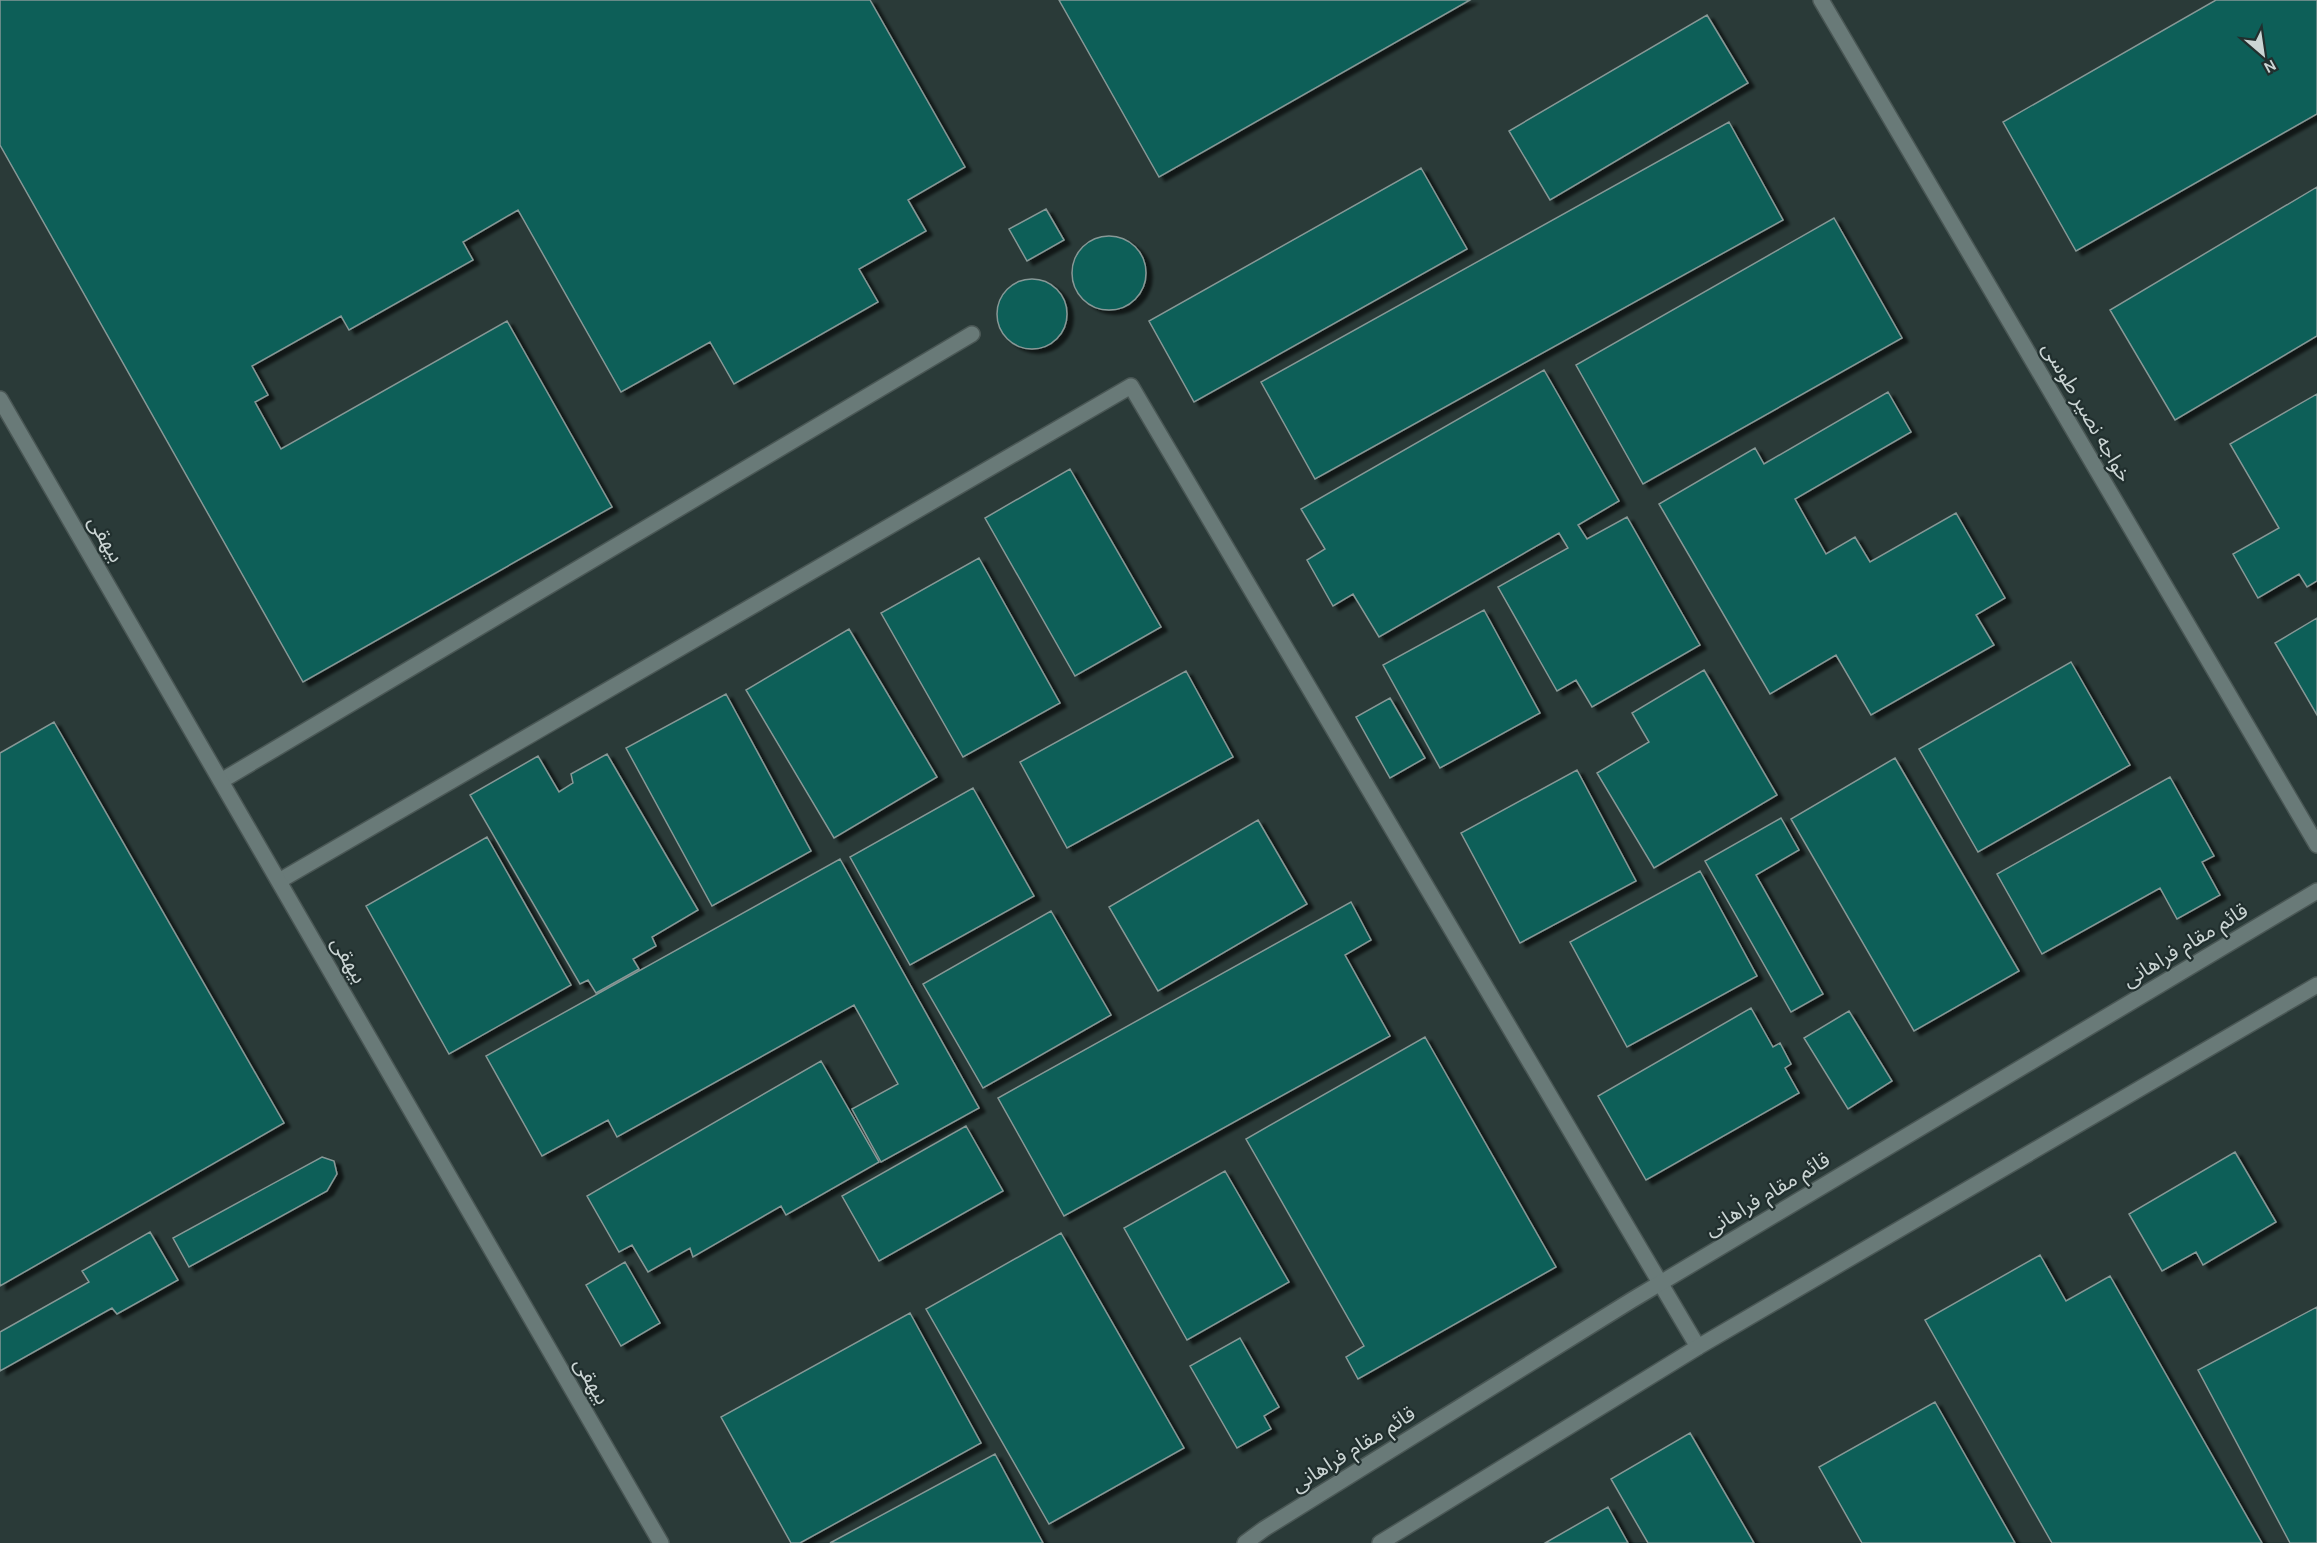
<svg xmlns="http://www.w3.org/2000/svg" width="2317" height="1543" font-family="Karla,'Noto Sans Arabic',sans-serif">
	<defs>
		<filter id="shadow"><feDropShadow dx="6" dy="4" stdDeviation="1.5" flood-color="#0009"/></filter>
	</defs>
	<rect width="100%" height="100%" fill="#2a3a38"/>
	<path fill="#075e59" stroke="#879896" stroke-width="1.5" filter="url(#shadow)" d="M0,0H870L965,167L908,200L926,231L859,269L878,302L734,384L710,342L621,392L518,210L463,242L473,260L349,330L341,316L252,366L268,395L255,402L281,449L507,321L612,507L303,682L0,145Z
		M1059,0H1470L1159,177Z
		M2216,0H2317V114L2076,251L2003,122Z
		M1707,15L1748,83L1550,200L1509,131Z
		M1729,122L1783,220L1315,479L1261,382Z
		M1421,168L1467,249L1194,402L1149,321Z
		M2317,187V336L2175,420L2110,310Z
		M1046,209L1064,240L1027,261L1009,229Z
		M1834,218L1902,338L1643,484L1576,365Z
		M1072 273a37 37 0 1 1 74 0a37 37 0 1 1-74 0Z
		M997 314a35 35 0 1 1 70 0a35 35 0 1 1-70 0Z
		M1544,370L1619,501L1578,525L1587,539L1627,517L1700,645L1592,707L1576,680L1557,691L1498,587L1568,548L1559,533L1379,637L1353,594L1333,606L1307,560L1325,549L1301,509Z
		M1888,392L1911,432L1795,499L1826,554L1855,537L1870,562L1956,513L2005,598L1976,615L1994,645L1871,715L1836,655L1770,694L1659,504L1755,448L1764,464Z
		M2317,394V581L2307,587L2299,574L2258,598L2233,554L2279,528L2230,444Z
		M1070,469L1161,627L1075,676L985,518Z
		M979,558L1060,703L963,757L881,613Z
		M1484,610L1540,713L1440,768L1383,665Z
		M2317,618V715L2275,643Z
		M849,629L937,777L834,838L746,690Z
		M2071,662L2130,765L1978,852L1919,749Z
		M1704,670L1777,795L1654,868L1597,773L1649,742L1632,713Z
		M1186,671L1233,757L1067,848L1020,762Z
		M726,694L811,851L712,906L626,748Z
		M1390,698L1425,758L1390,778L1356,717Z
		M54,722L284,1123L0,1286V753Z
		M607,754L698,910L652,937L656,946L633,959L639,969L596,993L588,980L580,984L470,795L538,756L559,792L573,783L571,774Z
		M1895,758L2019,971L1914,1031L1791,819Z
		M1577,770L1636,881L1520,943L1461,833Z
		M2170,777L2214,856L2202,862L2220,895L2177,919L2160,888L2042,954L1997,874Z
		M973,788L1034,896L910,965L850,857Z
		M1781,818L1799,850L1756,875L1823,994L1791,1012L1705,861Z
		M1258,820L1307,904L1158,991L1109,907Z
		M487,837L571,985L449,1054L366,906Z
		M840,859L979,1108L881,1162L852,1109L898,1084L854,1005L617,1137L608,1120L542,1156L486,1056Z
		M1700,871L1757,976L1627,1047L1570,942Z
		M1351,902L1371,940L1345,955L1390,1036L1064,1216L998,1098Z
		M1051,911L1111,1015L983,1088L923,984Z
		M1751,1008L1773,1047L1780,1043L1791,1064L1785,1068L1799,1093L1646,1180L1598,1096Z
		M1849,1011L1892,1081L1848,1109L1804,1038Z
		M1425,1037L1556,1267L1358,1379L1346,1357L1364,1346L1246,1139Z
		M821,1061L879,1162L786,1215L781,1206L693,1257L690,1248L648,1272L632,1245L619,1252L587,1196Z
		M966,1126L1003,1191L879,1261L842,1196Z
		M2235,1152L2276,1222L2203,1265L2196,1252L2162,1271L2129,1214Z
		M322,1157L334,1161L337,1174L327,1191L189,1267L173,1238Z
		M1225,1171L1289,1282L1187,1340L1124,1228Z
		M150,1232L178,1280L117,1314L112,1308L0,1371V1332L89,1282L82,1271Z
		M1061,1233L1184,1448L1049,1524L926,1309Z
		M2040,1255L2066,1301L2110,1276L2262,1543H2052L1925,1320Z
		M625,1262L660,1323L621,1346L586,1285Z
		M2317,1307V1543H2290L2198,1370Z
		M910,1313L981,1443L800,1543H791L721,1417Z
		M1240,1338L1279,1407L1264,1416L1271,1429L1237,1448L1190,1366Z
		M1935,1402L2015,1543H1862L1819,1467Z
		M1690,1433L1754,1543H1648L1611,1479Z
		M995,1454L1043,1543H830Z
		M1608,1507L1628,1543H1545Z"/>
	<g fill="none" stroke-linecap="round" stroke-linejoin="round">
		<defs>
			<path id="service" d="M221,781L972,334
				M279,881L1131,386L1698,1347"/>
			<path id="tertiary" d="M1821,0L2317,845
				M0,399L661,1543
				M1245,1543L1264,1529L1632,1300L2317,891
				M1380,1543L1698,1347L2317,985"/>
		</defs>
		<use href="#service" stroke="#4a5755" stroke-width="18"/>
		<use href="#tertiary" stroke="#4a5755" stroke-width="18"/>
		<use href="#service" stroke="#697a78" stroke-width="15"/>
		<use href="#tertiary" stroke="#697a78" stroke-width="15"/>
	</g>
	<g text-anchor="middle" stroke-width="4.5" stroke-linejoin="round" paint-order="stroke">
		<g font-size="21" fill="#cbd5d4" stroke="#212f2e">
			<text transform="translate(2087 412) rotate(60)" y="7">خواجه نصیر طوسی</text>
			<text transform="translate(106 539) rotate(60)" y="7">بیهقی</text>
			<text transform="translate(2185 945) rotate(-31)" y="7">قائم مقام فراهانی</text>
			<text transform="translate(349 960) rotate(60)" y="7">بیهقی</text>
			<text transform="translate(1767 1194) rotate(-31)" y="7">قائم مقام فراهانی</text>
			<text transform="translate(592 1381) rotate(60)" y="7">بیهقی</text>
			<text transform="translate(1353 1449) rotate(-32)" y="7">قائم مقام فراهانی</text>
		</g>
	</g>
	<g transform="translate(2263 54) rotate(151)" stroke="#212f2e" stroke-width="4.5" paint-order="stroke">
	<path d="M0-4.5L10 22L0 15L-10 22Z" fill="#cbd5d4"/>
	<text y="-9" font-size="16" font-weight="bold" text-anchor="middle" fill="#cbd5d4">N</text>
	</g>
</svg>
